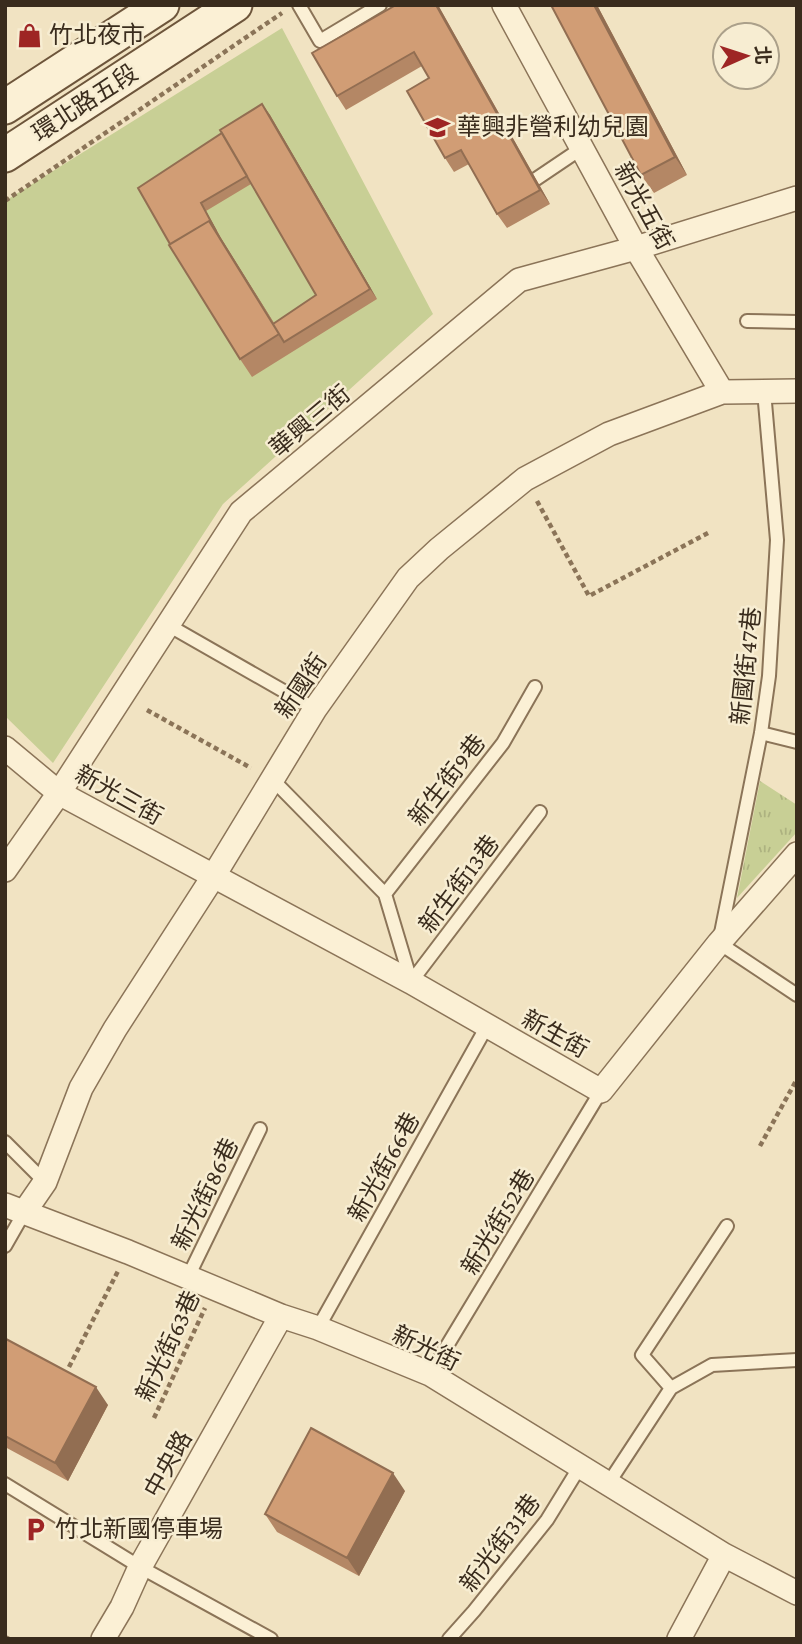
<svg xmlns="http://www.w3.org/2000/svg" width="802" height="1644" font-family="'Crimson Pro','Noto Sans TC',serif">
	<defs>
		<pattern id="park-tufts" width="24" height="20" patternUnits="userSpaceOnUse" patternTransform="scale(1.75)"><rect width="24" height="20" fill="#c8cf95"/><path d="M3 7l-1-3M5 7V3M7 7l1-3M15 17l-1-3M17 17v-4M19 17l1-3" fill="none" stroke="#adb280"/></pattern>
	</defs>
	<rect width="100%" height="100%" fill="#f1e3c2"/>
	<path fill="#c8cf95" d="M282,28L433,314L223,504L53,763L5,716V201Z"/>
	<path fill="url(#park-tufts)" d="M760,781L797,805V832L737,898Z"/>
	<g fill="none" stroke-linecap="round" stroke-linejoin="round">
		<defs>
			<path id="lane" d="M299,5L320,41L380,5
				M536,179L582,148
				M747,321L797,322
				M764,391L777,540L769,676L761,733L719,943L797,995
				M168,625L315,709
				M761,733L797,742
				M273,780L385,894L411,981
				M385,894L503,743L535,687
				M411,982L540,812
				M5,1142L45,1182
				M5,1246L25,1211
				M188,1277L260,1129
				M318,1328L487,1026
				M430,1374L601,1091
				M671,1388L642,1355L727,1226
				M5,1484L140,1567L271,1639
				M608,1484L671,1388L712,1365L797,1360
				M449,1639L474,1611L547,1520L579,1468"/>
			<path id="street" d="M504,5L636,248L722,392
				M5,748L59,793L411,982L601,1091L719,943L797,854
				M5,870L59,793L241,512L519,280L636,248L797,198
				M5,1205L128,1252L281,1316L318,1328L430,1374L724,1555L797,1593
				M25,1211L45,1182L81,1088L115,1029L213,877L315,709L408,578L439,549L525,479L609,434L722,392L797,391
				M103,1639L122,1607L140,1567L281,1316
				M679,1639L724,1555"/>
			<path id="secondary" d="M5,107L162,5
				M5,155L235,5"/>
		</defs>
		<use href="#lane" stroke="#8b7458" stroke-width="16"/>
		<use href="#street" stroke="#8b7458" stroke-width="26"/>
		<use href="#secondary" stroke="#6d553b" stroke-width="37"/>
		<path stroke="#8b7458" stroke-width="4.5" stroke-dasharray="5 3.5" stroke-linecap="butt" d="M5,201L282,13
			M537,501L589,596L708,533
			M147,710L251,768
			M760,1146L797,1079
			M69,1367L118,1271
			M154,1418L205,1308
			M5,1637L9,1639"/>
		<use href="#lane" stroke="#fbf0d5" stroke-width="12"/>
		<use href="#street" stroke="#fbf0d5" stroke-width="23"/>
		<use href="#secondary" stroke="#fbf0d5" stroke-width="33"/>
	</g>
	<path fill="#b48765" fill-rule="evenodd" d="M396,5H438L550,204L507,228L497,214L469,164L454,172L445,158L429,78L422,66L346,110L337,96Z
		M597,5L687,175L654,193L641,175Z
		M262,104L270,115L377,299L252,377L240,359L169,245L222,133ZM251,184L316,295L274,323L221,238L206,211Z
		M5,1340L108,1405L68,1481L5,1447Z
		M405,1491L359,1576L277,1532L265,1514Z"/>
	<path fill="#926e52" d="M436,5H438L550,204L540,190Z
		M594,5H597L687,175L675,157Z
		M262,104L270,115L377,299L370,289Z
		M201,203L221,238L285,341L209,221Z
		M96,1387L108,1405L68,1481L55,1463Z
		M393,1473L405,1491L359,1576L347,1558Z"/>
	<path fill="#d19d75" stroke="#926e52" stroke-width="2" d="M396,5H436L540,190L497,214L461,150L445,158L407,91L429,78L414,52L337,96L312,53Z
		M551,5H594L675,157L641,175Z
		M262,104L370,289L284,342L273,324L316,295L220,130Z
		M222,133L247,176L201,203L216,231L209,221L170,244L138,188Z
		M209,221L279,334L240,359L169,245Z
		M6,1339L96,1387L55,1463L5,1436Z
		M311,1428L393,1473L347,1558L265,1514Z"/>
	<defs>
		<symbol id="shop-bare" viewBox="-9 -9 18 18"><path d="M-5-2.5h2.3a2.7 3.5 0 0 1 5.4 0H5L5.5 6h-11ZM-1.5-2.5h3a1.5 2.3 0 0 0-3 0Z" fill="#9e2524" stroke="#f7edd2" stroke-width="2.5" paint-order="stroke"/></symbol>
		<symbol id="school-bare" viewBox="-9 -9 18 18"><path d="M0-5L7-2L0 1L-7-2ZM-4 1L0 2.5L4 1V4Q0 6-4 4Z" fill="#9e2524" stroke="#f7edd2" stroke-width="2.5" paint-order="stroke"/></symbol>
		<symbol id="parking-bare" viewBox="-9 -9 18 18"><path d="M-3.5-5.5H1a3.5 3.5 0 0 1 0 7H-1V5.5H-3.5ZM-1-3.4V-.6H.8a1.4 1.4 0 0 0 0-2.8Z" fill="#9e2524" stroke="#f7edd2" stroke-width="2.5" paint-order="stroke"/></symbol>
	</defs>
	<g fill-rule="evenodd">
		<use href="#shop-bare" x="12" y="18" width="35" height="35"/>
		<use href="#school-bare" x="420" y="110" width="35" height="35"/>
		<use href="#parking-bare" x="18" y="1512" width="35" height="35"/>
	</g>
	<g text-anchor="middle" stroke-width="5" stroke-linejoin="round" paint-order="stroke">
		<g font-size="24" fill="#3a2c1d" stroke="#f7edd2" text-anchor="start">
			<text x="49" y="43">竹北夜市</text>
			<text x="457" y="135">華興非營利幼兒園</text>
			<text x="55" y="1537">竹北新國停車場</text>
		</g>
		<g font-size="24" fill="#3a2c1d" stroke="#f7edd2">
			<text transform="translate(85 103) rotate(-33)" y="8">環北路五段</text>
			<text transform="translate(644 206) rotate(61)" y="8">新光五街</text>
			<text transform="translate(310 421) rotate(-40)" y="8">華興三街</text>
			<text transform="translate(746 666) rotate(-84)" y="8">新國街47巷</text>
			<text transform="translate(301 686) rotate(-56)" y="8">新國街</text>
			<text transform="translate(447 780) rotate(-52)" y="8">新生街9巷</text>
			<text transform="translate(119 795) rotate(29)" y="8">新光三街</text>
			<text transform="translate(459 884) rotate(-53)" y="8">新生街13巷</text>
			<text transform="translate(555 1034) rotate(29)" y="8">新生街</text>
			<text transform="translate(384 1167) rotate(-61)" y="8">新光街66巷</text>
			<text transform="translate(205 1194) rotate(-64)" y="8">新光街86巷</text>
			<text transform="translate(498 1222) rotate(-59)" y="8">新光街52巷</text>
			<text transform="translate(168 1346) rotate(-65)" y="8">新光街63巷</text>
			<text transform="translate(426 1348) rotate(26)" y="8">新光街</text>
			<text transform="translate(168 1464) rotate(-61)" y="8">中央路</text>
			<text transform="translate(500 1543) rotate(-53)" y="8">新光街31巷</text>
		</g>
	</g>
	<rect width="802" height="1644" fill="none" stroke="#3a2c1d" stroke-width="14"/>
	<g transform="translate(746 56) rotate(87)"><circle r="33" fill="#f7edd2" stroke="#aba08a" stroke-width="2"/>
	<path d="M0-5L12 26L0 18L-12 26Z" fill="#9e2524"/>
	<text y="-10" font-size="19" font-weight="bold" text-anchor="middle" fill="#3a2c1d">北</text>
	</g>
</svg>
